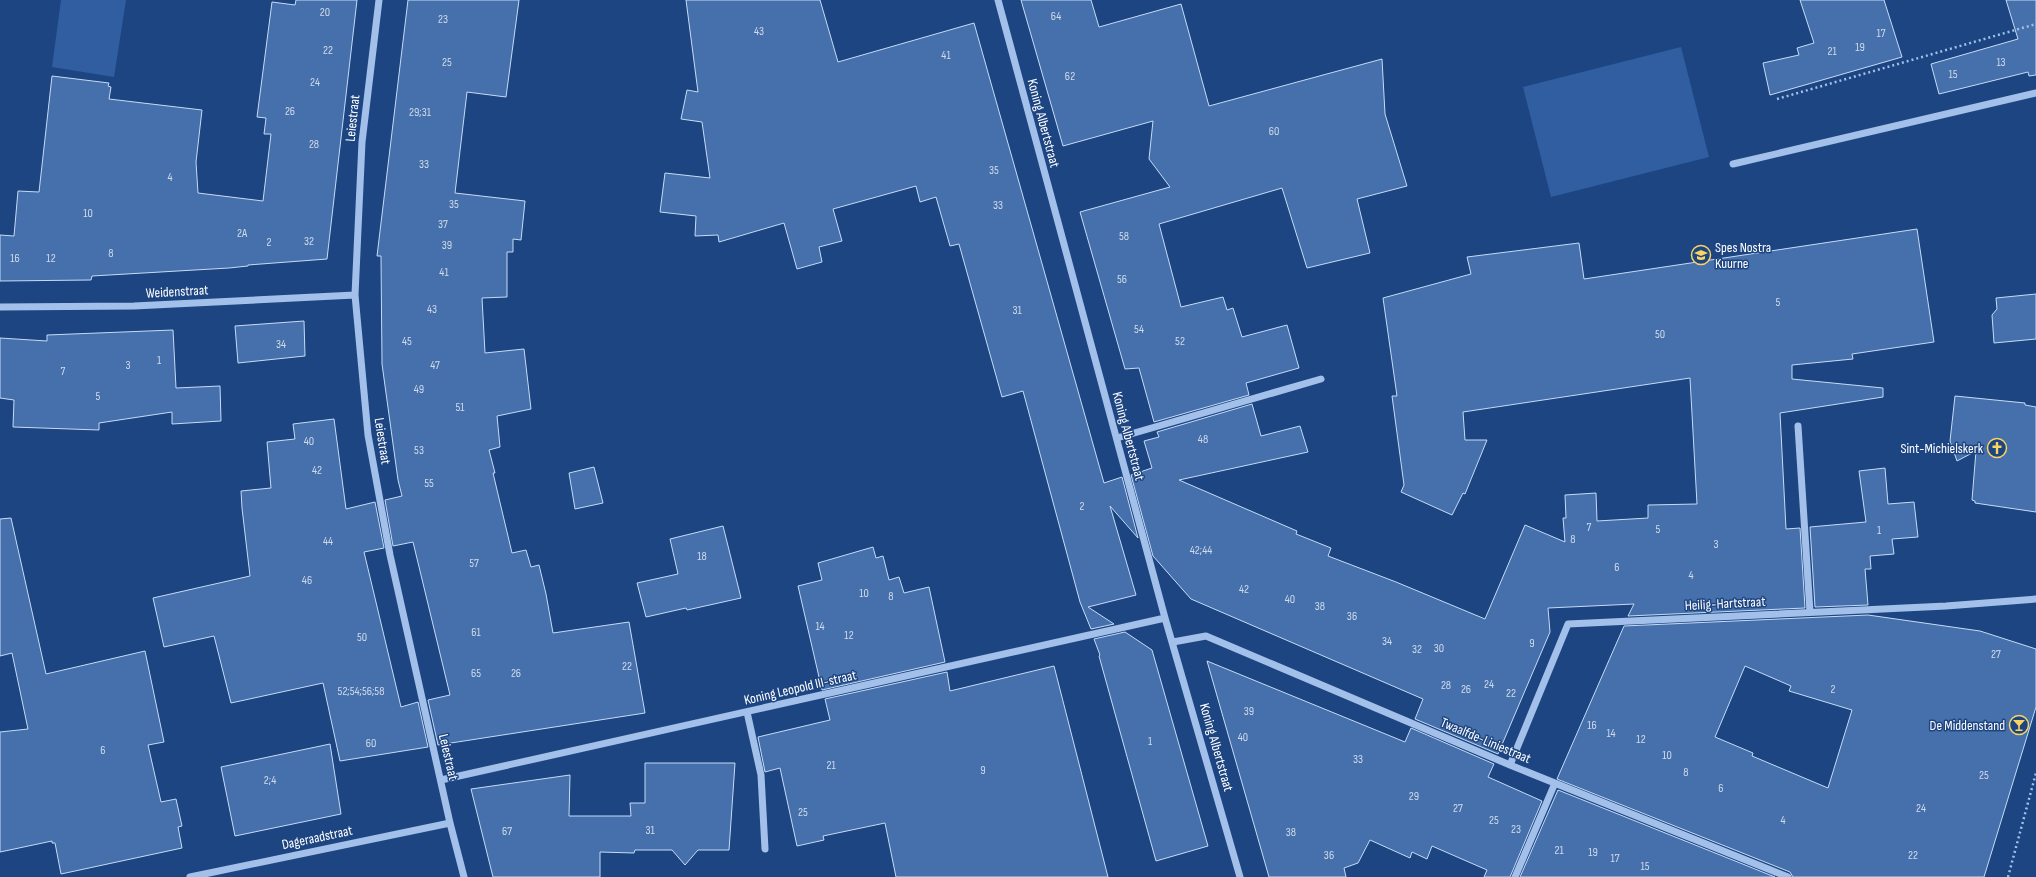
<svg xmlns="http://www.w3.org/2000/svg" width="2036" height="877" font-family="'Sofia Sans Condensed',sans-serif">
	<rect width="100%" height="100%" fill="#1d4582"/>
	<path fill="#305ea0" d="M61,0H126L114,77L52,67Z
		M1681,47L1709,157L1551,197L1523,87Z"/>
	<path fill="#4570ab" stroke="#c6dbf7" fill-rule="evenodd" d="M296,0H357L327,259L248,265V266L229,268L92,276L91,280L0,281V235L14,236L18,191L39,192L52,76L109,83L108,86L111,87L109,99L202,110L196,162L198,193L263,201L271,134H264L266,118L257,117L272,2L295,5Z
		M408,0H519L506,97L467,92L455,193L525,201L521,240L513,239V252H507V297L482,298L485,353L524,349L531,409L497,416L500,447L489,450L495,473H493L512,553L526,550L531,567L539,565L546,594L553,633L629,622L645,713L438,745L428,700L450,695L413,542L393,546L385,500L402,496L398,480L382,364L381,258V256H377Z
		M686,0H820L838,62L974,23L1104,483L1122,477L1138,538L1110,506L1136,595L1088,607L1114,624L1091,629L1080,602L1023,391L1002,397L959,244L950,246L936,197L920,202L916,186L833,209L842,241L819,247L822,262L797,269L784,223L719,242L718,235L695,236L696,216L660,212L665,173L710,178L702,122L681,119L687,90L698,92Z
		M1021,0H1091L1099,27L1181,4L1209,106L1382,59L1385,114L1407,186L1357,199L1370,253L1307,268L1282,188L1159,224L1181,307L1223,297L1227,310L1233,308L1242,337L1287,325L1299,368L1246,383L1249,395L1154,422L1139,368L1125,369L1080,212L1170,187L1149,159L1153,121L1063,146Z
		M1800,0H1884L1902,57L1770,95L1763,63L1799,55L1797,48L1814,43Z
		M2006,0H2036V75L2029,76L2028,72L1939,94L1931,64L2018,39Z
		M1917,229L1934,342L1852,354L1853,359L1792,365V379L1883,388V397L1780,413L1786,529L1800,528L1805,608L1628,616L1634,604L1548,608L1550,632L1498,754L1415,719L1423,699L1191,599L1153,556L1131,475L1152,468L1144,441L1159,437L1157,432L1252,404L1261,436L1300,426L1308,452L1179,480L1297,531L1296,534L1331,548L1328,556L1396,582L1485,619L1525,525L1565,542L1563,518H1566L1565,495L1596,493L1597,521L1648,518V505L1697,504L1690,378L1463,412L1465,440H1487L1465,494L1463,493L1452,515L1401,492L1404,485L1392,396H1397L1383,298L1471,274L1467,257L1579,243L1584,279Z
		M2036,294V339L1994,343L1992,315L1997,309L1996,298Z
		M304,321L305,356L238,363L235,326Z
		M173,330L176,388L220,386L221,421L172,424V412L99,423V430L13,427L14,400L0,398V338L47,341V335Z
		M1955,396L2025,403V405L2036,407V512L1975,503V501L1972,500L1976,451L1957,461L1950,441Z
		M334,419L346,509L375,502L384,548L364,552L401,707L418,702L428,747L340,761L323,683L231,703L214,636L164,647L153,598L250,576L242,508L241,491L271,488L267,442L295,439L293,424Z
		M594,467L603,503L575,509L569,473Z
		M1885,468L1888,504L1914,502L1918,537L1892,539L1894,554L1870,556L1871,569H1865L1868,605L1815,607L1810,527L1866,522L1859,471Z
		M11,518L46,674L145,651L164,742L148,745L161,802L176,799L182,826L178,827L182,848L61,874L55,843H52V841L0,852V732L28,729L12,653L0,656V519Z
		M723,526L741,598L687,610L686,608L646,617L637,583L678,574L670,539Z
		M873,547L876,558L883,556L889,580L899,577L904,593L929,587L945,662L822,690L798,586L822,580L818,563Z
		M1868,615L1980,631L2036,649V707L1984,877H1793L1790,872L1557,779L1624,626ZM1745,666L1791,686L1789,691L1852,710L1828,788L1752,756L1753,753L1715,737Z
		M1125,632L1152,650L1208,846L1156,861L1099,656L1100,655L1094,639Z
		M1207,661L1405,742L1411,728L1494,764L1488,777L1542,801L1510,877H1484L1487,870L1432,846L1427,859L1412,852L1410,858L1370,840L1358,863L1344,868L1346,877H1269Z
		M1054,666L1108,877H896L885,823L823,836L824,840L797,846L780,768L765,772L758,737L830,720L825,699L947,672L950,691Z
		M330,744L341,814L235,836L221,767Z
		M645,763H735L729,850H698L685,865L672,850H635L634,853L600,852V877H493L471,789L570,775L569,816H631L630,803H645Z
		M1558,790L1775,877H1520Z"/>
	<g fill="none" stroke-linecap="round" stroke-linejoin="round">
		<path stroke="#a2c0ea" stroke-width="2.5" stroke-dasharray="2 3" stroke-linecap="butt" d="M1777,99L2036,24
			M2008,877L2036,773"/>
		<path stroke="#a2c0ea" stroke-width="7" d="M379,0L362,142L355,295L368,435L390,555L450,823L464,877
			M998,0L1165,618L1240,877
			M1733,164L2036,93
			M0,307L134,306L355,295
			M1798,426L1810,612
			M1117,438L1321,379
			M1173,642L1206,636L1510,765L1788,877
			M747,712L761,775L765,849
			M1510,765L1568,624L1946,606L2036,599
			M441,780L1165,618
			M190,877L450,823
			M1515,877L1555,783"/>
	</g>
	<defs>
		<symbol id="school-ring" viewBox="-11 -11 22 22"><circle r="9.5" fill="#1d4582" stroke="#fad360" stroke-width="1.5"/><path d="M0-5L7-2L0 1L-7-2ZM-4 1L0 2.5L4 1V4Q0 6-4 4Z" fill="#fad360"/></symbol>
		<symbol id="church-ring" viewBox="-11 -11 22 22"><circle r="9.5" fill="#1d4582" stroke="#fad360" stroke-width="1.5"/><path d="M-1.2-6h2.4v3.5h3.3v2.4h-3.3V6h-2.4V-.1h-3.3v-2.4h3.3Z" fill="#fad360"/></symbol>
		<symbol id="bar-ring" viewBox="-11 -11 22 22"><circle r="9.5" fill="#1d4582" stroke="#fad360" stroke-width="1.5"/><path d="M-6-5H6L.8 .8V4.5H3.5V6h-7V4.5H-.8V.8Z" fill="#fad360"/></symbol>
	</defs>
	<g fill-rule="evenodd">
		<use href="#school-ring" x="1690" y="244" width="22" height="22"/>
		<use href="#church-ring" x="1986" y="437" width="22" height="22"/>
		<use href="#bar-ring" x="2008" y="714" width="22" height="22"/>
	</g>
	<g text-anchor="middle" stroke-width="3" stroke-linejoin="round" paint-order="stroke">
		<g font-size="12" fill="#d0dbea">
			<text x="325" y="16">20</text>
			<text x="1056" y="20">64</text>
			<text x="443" y="23">23</text>
			<text x="759" y="35">43</text>
			<text x="1881" y="37">17</text>
			<text x="1860" y="51">19</text>
			<text x="328" y="54">22</text>
			<text x="1832" y="55">21</text>
			<text x="946" y="59">41</text>
			<text x="447" y="66">25</text>
			<text x="2001" y="66">13</text>
			<text x="1953" y="78">15</text>
			<text x="1070" y="80">62</text>
			<text x="315" y="86">24</text>
			<text x="290" y="115">26</text>
			<text x="420" y="116">29;31</text>
			<text x="1274" y="135">60</text>
			<text x="314" y="148">28</text>
			<text x="424" y="168">33</text>
			<text x="994" y="174">35</text>
			<text x="170" y="181">4</text>
			<text x="454" y="208">35</text>
			<text x="998" y="209">33</text>
			<text x="88" y="217">10</text>
			<text x="443" y="228">37</text>
			<text x="242" y="237">2A</text>
			<text x="1124" y="240">58</text>
			<text x="309" y="245">32</text>
			<text x="269" y="246">2</text>
			<text x="447" y="249">39</text>
			<text x="111" y="257">8</text>
			<text x="15" y="262">16</text>
			<text x="51" y="262">12</text>
			<text x="444" y="276">41</text>
			<text x="1122" y="283">56</text>
			<text x="1778" y="306">5</text>
			<text x="432" y="313">43</text>
			<text x="1017" y="314">31</text>
			<text x="1139" y="333">54</text>
			<text x="1660" y="338">50</text>
			<text x="407" y="345">45</text>
			<text x="1180" y="345">52</text>
			<text x="281" y="348">34</text>
			<text x="159" y="364">1</text>
			<text x="128" y="369">3</text>
			<text x="435" y="369">47</text>
			<text x="63" y="375">7</text>
			<text x="419" y="393">49</text>
			<text x="98" y="400">5</text>
			<text x="460" y="411">51</text>
			<text x="1203" y="443">48</text>
			<text x="309" y="445">40</text>
			<text x="419" y="454">53</text>
			<text x="317" y="474">42</text>
			<text x="429" y="487">55</text>
			<text x="1082" y="510">2</text>
			<text x="1589" y="531">7</text>
			<text x="1658" y="533">5</text>
			<text x="1879" y="534">1</text>
			<text x="1573" y="543">8</text>
			<text x="328" y="545">44</text>
			<text x="1716" y="548">3</text>
			<text x="1201" y="554">42;44</text>
			<text x="702" y="560">18</text>
			<text x="474" y="567">57</text>
			<text x="1617" y="571">6</text>
			<text x="1691" y="579">4</text>
			<text x="307" y="584">46</text>
			<text x="1244" y="593">42</text>
			<text x="864" y="597">10</text>
			<text x="891" y="600">8</text>
			<text x="1290" y="603">40</text>
			<text x="1320" y="610">38</text>
			<text x="1352" y="620">36</text>
			<text x="820" y="630">14</text>
			<text x="476" y="636">61</text>
			<text x="849" y="639">12</text>
			<text x="362" y="641">50</text>
			<text x="1387" y="645">34</text>
			<text x="1532" y="647">9</text>
			<text x="1439" y="652">30</text>
			<text x="1417" y="653">32</text>
			<text x="1996" y="658">27</text>
			<text x="627" y="670">22</text>
			<text x="476" y="677">65</text>
			<text x="516" y="677">26</text>
			<text x="1489" y="688">24</text>
			<text x="1446" y="689">28</text>
			<text x="1466" y="693">26</text>
			<text x="1833" y="693">2</text>
			<text x="361" y="695">52;54;56;58</text>
			<text x="1511" y="697">22</text>
			<text x="1249" y="715">39</text>
			<text x="1592" y="729">16</text>
			<text x="1611" y="737">14</text>
			<text x="1243" y="741">40</text>
			<text x="1641" y="743">12</text>
			<text x="1150" y="745">1</text>
			<text x="371" y="747">60</text>
			<text x="103" y="754">6</text>
			<text x="1667" y="759">10</text>
			<text x="1358" y="763">33</text>
			<text x="831" y="769">21</text>
			<text x="983" y="774">9</text>
			<text x="1686" y="776">8</text>
			<text x="1984" y="779">25</text>
			<text x="270" y="784">2;4</text>
			<text x="1721" y="792">6</text>
			<text x="1414" y="800">29</text>
			<text x="1458" y="812">27</text>
			<text x="1921" y="812">24</text>
			<text x="803" y="816">25</text>
			<text x="1494" y="824">25</text>
			<text x="1783" y="824">4</text>
			<text x="1516" y="833">23</text>
			<text x="650" y="834">31</text>
			<text x="507" y="835">67</text>
			<text x="1291" y="836">38</text>
			<text x="1559" y="854">21</text>
			<text x="1593" y="856">19</text>
			<text x="1329" y="859">36</text>
			<text x="1913" y="859">22</text>
			<text x="1615" y="862">17</text>
			<text x="1645" y="870">15</text>
		</g>
		<g font-size="14" fill="#fff" stroke="#1d4582">
			<text transform="translate(352 118) rotate(-84)" y="5">Leiestraat</text>
			<text transform="translate(1044 123) rotate(75)" y="5">Koning Albertstraat</text>
			<text transform="translate(177 291) rotate(-3)" y="5">Weidenstraat</text>
			<text transform="translate(1129 436) rotate(75)" y="5">Koning Albertstraat</text>
			<text transform="translate(383 441) rotate(81)" y="5">Leiestraat</text>
			<text transform="translate(1725 603) rotate(-3)" y="5">Heilig-Hartstraat</text>
			<text transform="translate(800 687) rotate(-13)" y="5">Koning Leopold III-straat</text>
			<text transform="translate(1486 740) rotate(23)" y="5">Twaalfde-Liniestraat</text>
			<text transform="translate(1217 747) rotate(74)" y="5">Koning Albertstraat</text>
			<text transform="translate(449 757) rotate(77)" y="5">Leiestraat</text>
			<text transform="translate(317 837) rotate(-12)" y="5">Dageraadstraat</text>
		</g>
		<g font-size="14" fill="#fff" stroke="#1d4582" text-anchor="end">
			<text x="1715" y="252" text-anchor="start">Spes Nostra<tspan x="1715" dy="16">Kuurne</tspan></text>
			<text x="1983" y="453">Sint-Michielskerk</text>
			<text x="2005" y="730">De Middenstand</text>
		</g>
	</g>
</svg>
